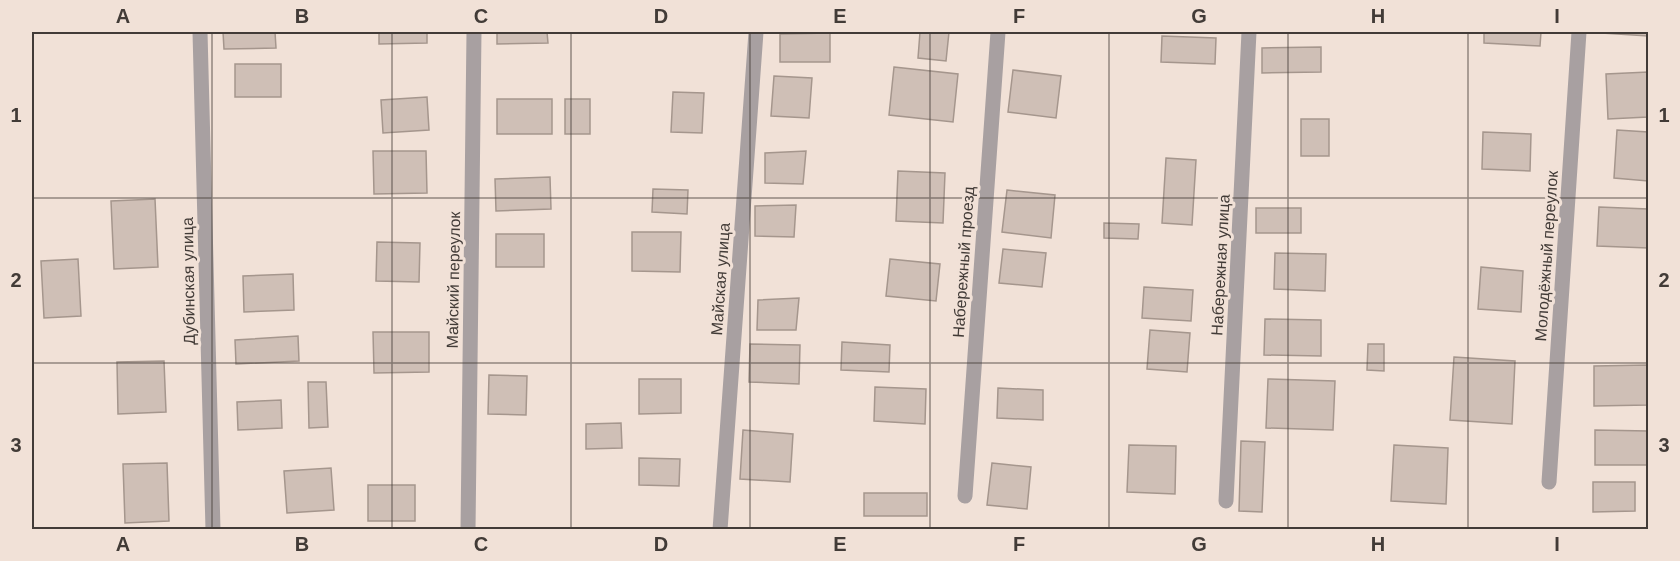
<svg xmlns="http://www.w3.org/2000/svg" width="1680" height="561" font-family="Helvetica,sans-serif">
	<rect width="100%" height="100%" fill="#f1e1d7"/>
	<path fill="#cfbfb6" stroke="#a5968d" stroke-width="1.5" d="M223,32H275L276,48L224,49Z
		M379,32H427V43L379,44Z
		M497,32H547L548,43L497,44Z
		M920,32H949L946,61L918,58Z
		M1484,32H1541L1540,46L1484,43Z
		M1602,32H1648V36L1602,33Z
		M830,33V62H780V34Z
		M1162,36L1216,38L1215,64L1161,62Z
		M1321,47V72L1262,73V48Z
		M235,64H281V97H235Z
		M894,67L958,74L953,122L889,115Z
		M1013,70L1061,76L1056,118L1008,112Z
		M1648,72V117L1608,119L1606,74Z
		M774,76L812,78L809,118L771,116Z
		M673,92L704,93L702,133L671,132Z
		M427,97L429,130L383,133L381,100Z
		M497,99H552V134H497Z
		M565,99H590V134H565Z
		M1301,119H1329V156H1301Z
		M1617,130L1648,132V181L1614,178Z
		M1483,132L1531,134L1530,171L1482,169Z
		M373,151H426L427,193L374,194Z
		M806,151L803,184L765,183V153Z
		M1166,158L1196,160L1192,225L1162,223Z
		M898,171L945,173L943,223L896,221Z
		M550,177L551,209L496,211L495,179Z
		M653,189L688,190L687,214L652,212Z
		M1007,190L1055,195L1051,238L1002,232Z
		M155,199L158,267L114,269L111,201Z
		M796,205L794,237L755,236V206Z
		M1599,207L1648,209V248L1597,246Z
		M1256,208H1301V233H1256Z
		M1104,223L1139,224L1138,239L1104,238Z
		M632,232H681L680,272L632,271Z
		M496,234H544V267H496Z
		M377,242L420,243L419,282L376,281Z
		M1003,249L1046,253L1042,287L999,283Z
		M1275,253L1326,254L1325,291L1274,289Z
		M78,259L81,316L44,318L41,261Z
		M890,259L940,264L936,301L886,296Z
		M1481,267L1523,271L1521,312L1478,309Z
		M293,274L294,310L244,312L243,276Z
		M1144,287L1193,290L1191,321L1142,318Z
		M799,298L796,330H757L758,300Z
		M1265,319L1321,320V356L1264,355Z
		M1150,330L1190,333L1187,372L1147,369Z
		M373,332H429V372L374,373Z
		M298,336L299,361L236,364L235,340Z
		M842,342L890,345L889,372L841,370Z
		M750,344L800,345L799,384L749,382Z
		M1368,344H1384V371L1367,370Z
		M1454,357L1515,361L1512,424L1450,420Z
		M164,361L166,412L118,414L117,362Z
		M1648,365V405L1594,406V366Z
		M489,375L527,376L526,415L488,414Z
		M639,379H681V413L639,414Z
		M1268,379L1335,381L1333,430L1266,428Z
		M308,382H326L328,427L309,428Z
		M875,387L926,389L925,424L874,421Z
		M998,388L1043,390V420L997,418Z
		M281,400L282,428L238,430L237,402Z
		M621,423L622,448L586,449V424Z
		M743,430L793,434L790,482L740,479Z
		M1595,430L1648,431L1647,465H1595Z
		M1241,441L1265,442L1262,512L1239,511Z
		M1129,445L1176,446L1175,494L1127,492Z
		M1394,445L1448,448L1446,504L1391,501Z
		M639,458L680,459L679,486L639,485Z
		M167,463L169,521L125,523L123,464Z
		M992,463L1031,467L1027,509L987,505Z
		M331,468L334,510L287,513L284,471Z
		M1593,482H1635V511L1593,512Z
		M368,485H415V521H368Z
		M864,493H927V516H864Z"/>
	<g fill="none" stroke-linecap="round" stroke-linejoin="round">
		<path stroke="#a8a0a1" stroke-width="15" d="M200,32L213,530
			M1549,482L1579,32
			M965,496L998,32
			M1226,501L1249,32
			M468,530L474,32
			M720,530L756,32"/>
	</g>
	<path fill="none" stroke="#423b37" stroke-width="1.5" stroke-opacity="0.55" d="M212,32V530M392,32V530M571,32V530M750,32V530M930,32V530M1109,32V530M1288,32V530M1468,32V530M32,198H1648M32,363H1648"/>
	<g text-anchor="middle" stroke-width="6" stroke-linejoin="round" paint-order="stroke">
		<g font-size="16" fill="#423b37" stroke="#f1e1d7">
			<text transform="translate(1546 256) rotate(-86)" y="6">Молодёжный переулок</text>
			<text transform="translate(963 262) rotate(-86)" y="6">Набережный проезд</text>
			<text transform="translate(1220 265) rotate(-87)" y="6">Набережная улица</text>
			<text transform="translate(720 279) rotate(-86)" y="6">Майская улица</text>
			<text transform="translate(453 280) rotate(-89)" y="6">Майский переулок</text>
			<text transform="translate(188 281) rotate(-91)" y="6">Дубинская улица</text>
		</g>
	</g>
	<rect width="1680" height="561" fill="none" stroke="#f1e1d7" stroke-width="66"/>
	<rect x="33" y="33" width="1614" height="495" fill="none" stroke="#423b37" stroke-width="2"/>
	<g font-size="20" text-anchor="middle" font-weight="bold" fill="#423b37">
		<text x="123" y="23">A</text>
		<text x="302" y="23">B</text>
		<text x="481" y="23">C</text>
		<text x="661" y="23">D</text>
		<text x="840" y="23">E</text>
		<text x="1019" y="23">F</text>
		<text x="1199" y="23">G</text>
		<text x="1378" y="23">H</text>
		<text x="1557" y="23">I</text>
		<text x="16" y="122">1</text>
		<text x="1664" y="122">1</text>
		<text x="16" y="287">2</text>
		<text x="1664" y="287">2</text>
		<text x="16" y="452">3</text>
		<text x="1664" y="452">3</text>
		<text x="123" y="551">A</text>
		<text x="302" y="551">B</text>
		<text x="481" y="551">C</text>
		<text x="661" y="551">D</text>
		<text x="840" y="551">E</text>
		<text x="1019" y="551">F</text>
		<text x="1199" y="551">G</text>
		<text x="1378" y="551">H</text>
		<text x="1557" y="551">I</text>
	</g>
</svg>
